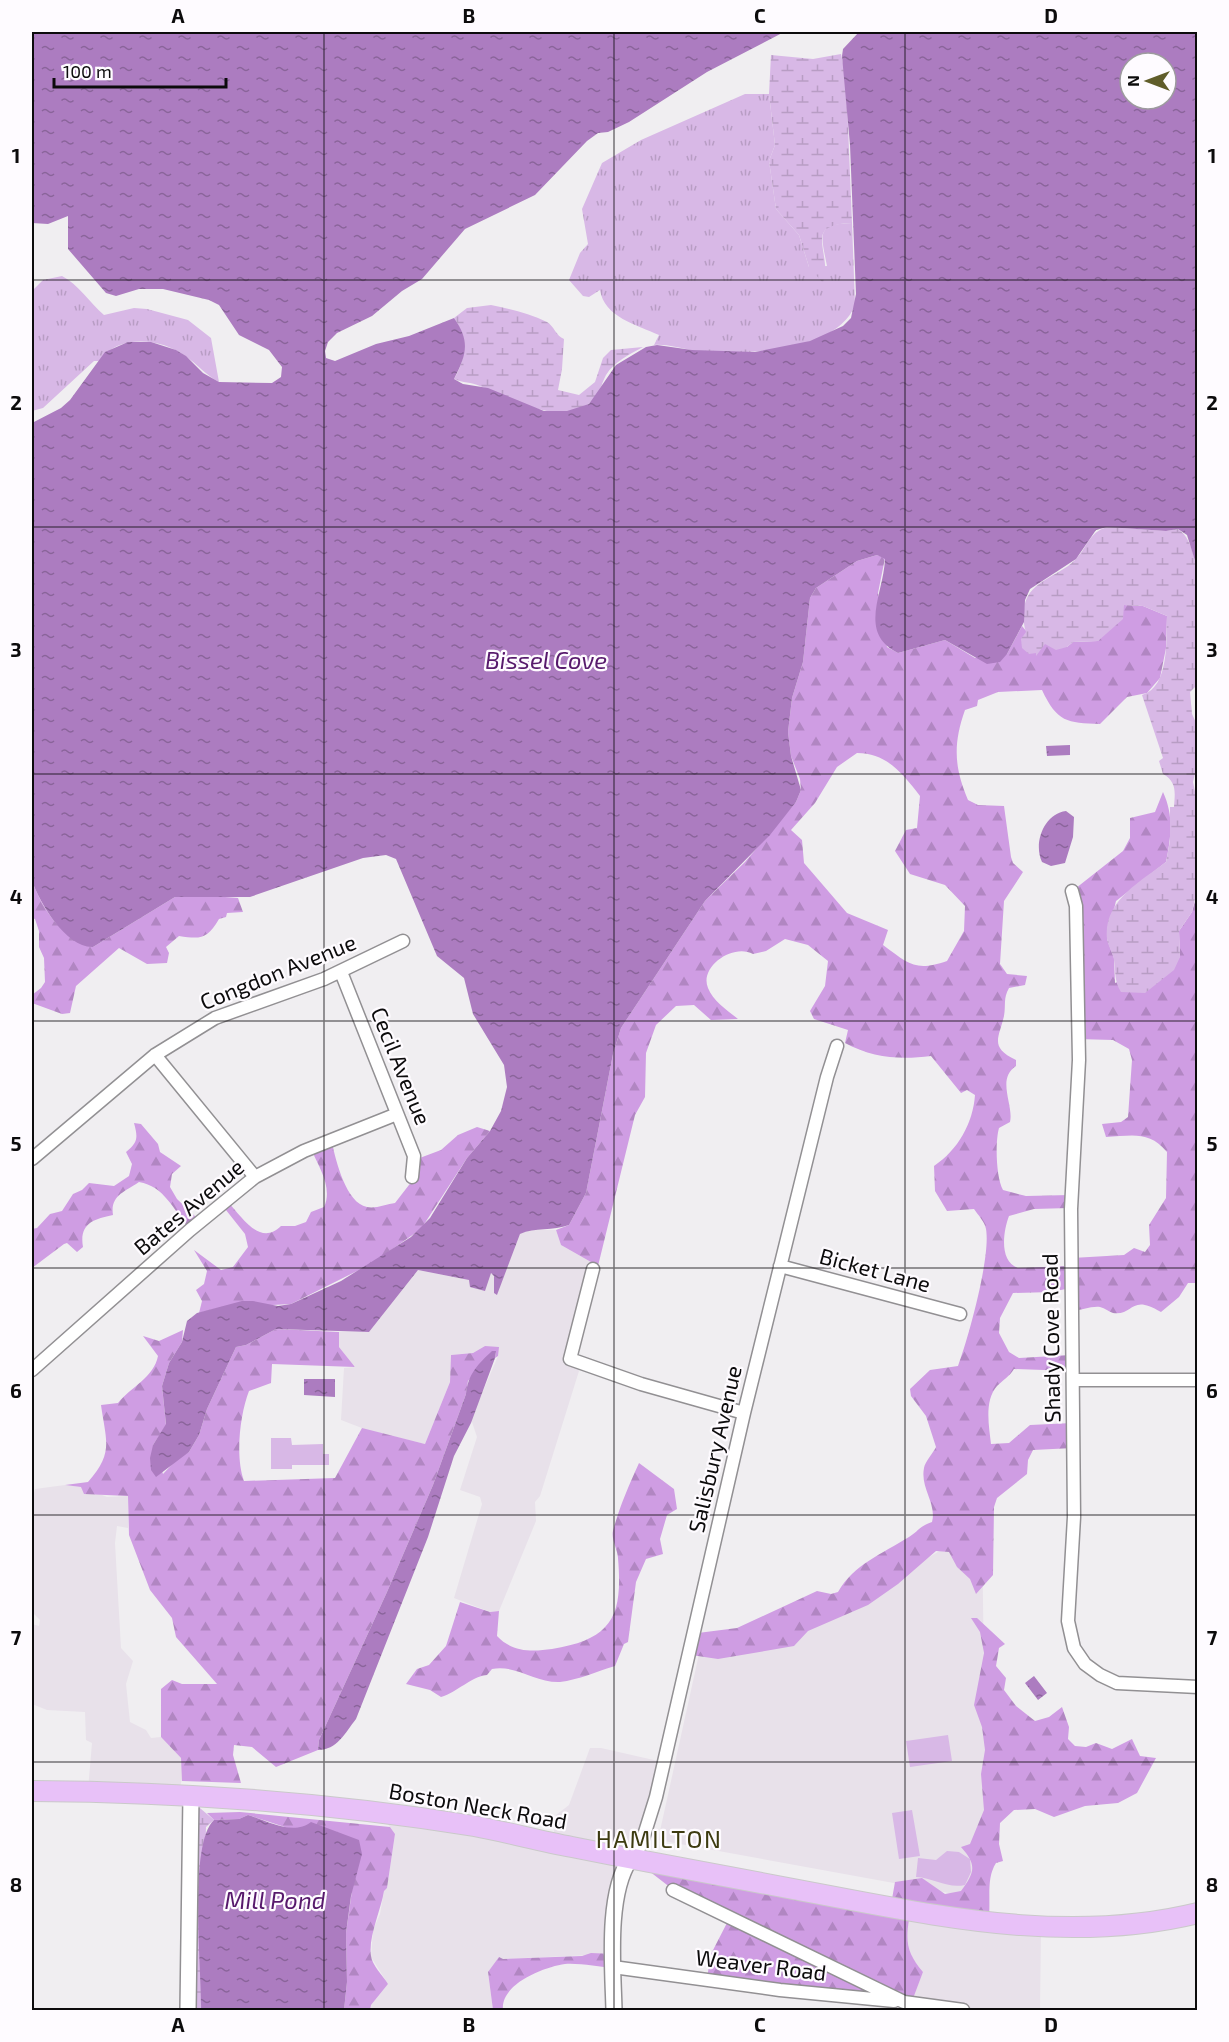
<svg xmlns="http://www.w3.org/2000/svg" width="1229" height="2042" font-family="'Exo 2',sans-serif">
	<defs>
		<pattern id="grass-tufts" width="24" height="20" patternUnits="userSpaceOnUse" patternTransform="scale(1.5)"><rect width="24" height="20" fill="#d8b8e6"/><path d="M3 7l-1-3M5 7V3M7 7l1-3M15 17l-1-3M17 17v-4M19 17l1-3" fill="none" stroke="#b89dc4"/></pattern>
		<pattern id="forest-firs" width="22" height="20" patternUnits="userSpaceOnUse" patternTransform="scale(1.5)"><rect width="22" height="20" fill="#cf9de3"/><path d="M5 1l3.5 6h-7zM16 11l3.5 6h-7z" fill="#b186c2"/></pattern>
		<pattern id="wetland-marsh" width="20" height="14" patternUnits="userSpaceOnUse" patternTransform="scale(1.5)"><rect width="20" height="14" fill="#d8b8e6"/><path d="M1 5h8M5 5V1M11 12h8M15 12V8" fill="none" stroke="#b89dc4"/></pattern>
		<pattern id="water-ripples" width="26" height="14" patternUnits="userSpaceOnUse" patternTransform="scale(1.5)"><rect width="26" height="14" fill="#ac7cc0"/><path d="M2 4q2-2 4 0t4 0M15 11q2-2 4 0t4 0" fill="none" stroke="#8a649a"/></pattern>
	</defs>
	<rect width="100%" height="100%" fill="#f0eef1"/>
	<path fill="#e8e1ea" d="M529,1230H556L561,1245L598,1266L578,1339L579,1371L540,1496L535,1502L536,1521L499,1611L490,1612L454,1598L482,1504L480,1497L460,1490L477,1437L471,1419L498,1356L485,1346L473,1353L451,1355L450,1382L425,1444L367,1430L341,1420L344,1368L355,1367L339,1347V1332H369L418,1270L469,1280L485,1290L490,1273L494,1275V1293L497,1294L520,1234Z
		M65,1485L82,1487L107,1497L128,1496V1528L117,1526L115,1543L121,1648L133,1661L126,1684L130,1722L146,1730L151,1738L161,1737L181,1758L183,1775L178,1795L88,1790L92,1743L86,1740L85,1712L47,1710L32,1704V1624L39,1626L40,1620L32,1612V1501L35,1489Z
		M982,1526L987,1900L658,1840L701,1645L800,1633Z
		M590,1748H601L667,1763L645,1859L626,1856L614,1954L503,1959L488,1972L493,2010H370L371,2005L388,1984L371,1957L373,1930L380,1914L384,1891L387,1888L395,1834L380,1813L553,1840L556,1815L569,1805Z
		M909,1920L1041,1930L1040,2010H954L911,2004L923,1972L914,1961L905,1940Z"/>
	<path fill="url(#grass-tufts)" d="M745,94H769L775,145L769,161L776,209L799,235L809,267L827,266C821,235 815,224 852,223L855,305C837,354 735,356 691,350C679,348 667,344 654,345L659,335C637,325 604,317 600,290L589,297L583,296L569,280L580,253L588,244L582,209L602,163L641,140Z
		M62,276C78,284 90,303 104,315L134,308L147,309L188,320L211,338L219,382C205,375 198,364 185,356C161,338 118,334 99,361H94L43,408L32,411V291L43,280Z"/>
	<path fill="url(#forest-firs)" fill-rule="evenodd" d="M877,555L885,558L878,593L887,647L898,653L945,640L975,658L1007,654L1022,626C1034,641 1048,645 1067,647L1073,642L1098,641L1124,605L1143,606L1167,616L1166,648L1160,678L1147,693L1127,697L1100,724C1067,723 1057,722 1042,690L998,692L978,700L977,706L965,710C953,744 954,767 968,800L978,805L1004,806L1011,857L1013,863L1023,872L1004,901L1000,964L1007,974L1027,976L1025,985L1009,988C1003,998 1006,1006 1004,1016C999,1038 989,1047 1016,1060V1066C996,1079 1014,1105 1010,1122L999,1128C995,1142 996,1178 1003,1190L1026,1196L1070,1195L1069,1208L1034,1209L1009,1216C1003,1232 999,1261 1018,1268L1068,1266L1072,1258L1124,1255L1134,1248L1145,1252L1150,1245L1149,1225L1166,1198L1167,1152C1149,1130 1131,1136 1106,1137L1102,1124L1121,1122L1128,1117L1132,1060L1129,1049L1113,1040L1077,1039L1071,892L1123,851L1130,838V818L1155,812L1163,792C1174,816 1171,837 1166,862L1116,901L1107,939L1114,958L1115,983L1180,957L1179,931L1192,912L1198,890L1197,1283H1188L1179,1297L1161,1312C1130,1293 1134,1316 1113,1313C1109,1312 1105,1308 1100,1307C1092,1306 1080,1310 1072,1312L1070,1288L1052,1292L1013,1293L1000,1318L999,1333L1009,1352L1019,1358L1071,1355L1072,1371L1014,1369C1009,1377 1003,1380 997,1386C984,1401 989,1426 991,1444L1009,1443L1030,1425L1072,1423L1073,1448L1033,1450L1028,1460L1027,1474L997,1498L994,1507L993,1575L976,1594L970,1579L957,1567L949,1552L936,1551L898,1584L868,1605L808,1631L794,1646L718,1659L691,1655L698,1633L737,1628L817,1591L831,1594L838,1592C854,1564 882,1554 909,1537C919,1531 918,1527 932,1522C937,1504 920,1488 924,1468C925,1462 933,1453 936,1447L926,1416L911,1396L910,1389L930,1370L958,1366C968,1339 991,1257 986,1229C985,1222 978,1215 974,1209L947,1211L935,1191L934,1166C958,1150 973,1123 975,1095L967,1090L961,1093L931,1056C900,1060 873,1058 845,1043L848,1030L814,1019L810,1011L825,986L828,961L808,945L785,939L766,951L753,954C733,943 699,967 708,988C713,1001 727,1010 738,1019L711,1020L694,1005L676,1006L656,1025L646,1053L645,1097L635,1115L598,1266L561,1245L556,1230L569,1225L586,1193L613,1054L621,1028L705,901L745,862L796,802L801,790L800,779L791,756L788,732L792,698L803,662L810,598L816,588L857,561ZM857,753C887,753 903,774 920,796L917,828L906,830L895,851L910,874L945,885L965,906L964,931L947,961C915,972 909,964 883,945L888,930L847,913L804,863L802,840L791,830L815,803L837,767Z
		M32,881C44,912 61,937 93,947L175,897L199,895L238,898L243,912L227,913L226,917L219,919C207,940 200,939 179,936L166,947L169,953L167,963L147,964L119,948L76,986L70,1013L62,1014L32,1003V995L41,988L45,982L44,958L39,947V931L35,919L32,918Z
		M134,1123L141,1124L158,1144L160,1152L181,1166L172,1174L170,1187L177,1199L199,1220L189,1229C174,1210 164,1186 139,1182C124,1192 110,1196 113,1215C93,1219 79,1224 83,1247L77,1252L67,1243L64,1244L32,1268V1229L37,1228L50,1214L62,1211L73,1194L82,1190L89,1183L114,1186L129,1176L132,1164L126,1152C138,1142 138,1138 134,1123Z
		M477,1127L490,1131L467,1158L421,1229L371,1264L291,1304L218,1308L199,1313L202,1301L196,1290L204,1284L207,1271L194,1250L221,1270L233,1267L248,1247L245,1234L222,1205L228,1202C242,1217 260,1247 281,1226H295L306,1222L311,1212L324,1207C333,1188 319,1167 311,1149L332,1143C336,1161 346,1203 367,1207C375,1209 387,1204 395,1203L419,1172L415,1161L417,1159L441,1150L458,1135Z
		M276,1329L339,1332V1347L355,1367L272,1364L271,1383L249,1391C240,1414 235,1457 244,1481L335,1478L362,1428L425,1444L450,1382L451,1355L473,1353L485,1346L499,1347L498,1356L495,1358L496,1352L468,1381L466,1394L433,1485L387,1592L319,1740L318,1750L276,1767L252,1747L234,1745L233,1755L241,1783L182,1781L181,1758L161,1737V1689L172,1680L182,1684H217L176,1637L172,1618L150,1590L129,1535L128,1496L84,1494L81,1487L65,1485L88,1482C114,1453 106,1441 101,1405L118,1403C131,1387 154,1377 158,1356L143,1336L159,1341L183,1330L182,1342L169,1363L162,1386L166,1425L153,1445L163,1474L178,1458L189,1452L199,1435L207,1409L236,1347L246,1345Z
		M639,1463L674,1489L677,1509L667,1515L660,1539L663,1554L646,1559L636,1582L628,1642L624,1644L615,1666C598,1671 578,1680 560,1682C536,1683 515,1664 492,1669L487,1675C470,1677 458,1692 441,1697L430,1690L406,1684L417,1669L429,1665L446,1646L460,1602L490,1612L499,1611L497,1636C512,1652 531,1652 552,1649C612,1639 623,1617 618,1558C618,1550 611,1539 613,1531C619,1508 629,1485 639,1463Z
		M971,1618H977L1005,1644L999,1648L996,1666L1006,1678L1004,1690L1016,1706L1035,1721L1049,1717L1062,1707L1069,1727L1068,1739L1075,1746L1086,1747L1096,1743L1112,1749L1132,1739L1140,1756L1156,1758L1137,1793L1118,1803L1085,1806L1054,1817L1035,1809L1014,1810L1000,1823L999,1844L1003,1861L996,1863C985,1880 992,1903 988,1923L909,1920C905,1943 908,1954 923,1972L911,2004L707,1978L711,1954L729,1919L671,1888L649,1871L892,1899L895,1882L922,1878L945,1894L961,1891C975,1872 977,1865 961,1847L970,1844L984,1810L981,1774L985,1750L982,1727L974,1705L984,1653L980,1632Z
		M240,1812L390,1827L395,1834L387,1888L384,1891C381,1910 368,1937 371,1956C372,1965 383,1976 388,1984L371,2005L370,2010H344L347,1982L346,1933L359,1841L327,1830L291,1829L248,1815L239,1819L214,1820L207,1813Z
		M591,1953L614,1954L615,1968C599,1967 580,1963 565,1964C544,1967 500,1984 503,2010H493L488,1972L499,1957L503,1959L582,1956Z"/>
	<path fill="url(#wetland-marsh)" d="M841,54L846,78L852,223C804,225 829,246 825,281L822,282L809,267L799,235L776,209L769,161L775,145L769,94L771,55L813,59Z
		M491,305C510,309 529,313 547,322C554,326 556,336 564,339L562,369L558,390L579,395L595,382L603,358L611,350L643,347C630,354 614,362 606,375C601,385 599,395 590,403C559,428 511,397 480,386C471,382 463,383 454,379C466,359 468,337 454,318L467,308Z
		M1107,527L1166,531L1178,529C1209,549 1197,649 1197,685L1190,692L1192,714L1198,727L1197,765L1193,782L1198,806L1197,890L1192,912L1179,931L1180,957L1174,970L1145,993L1121,992C1114,981 1116,972 1114,960C1113,953 1108,946 1107,939C1103,901 1140,882 1166,862L1170,841V807H1174C1175,792 1177,782 1163,774L1159,761L1163,758L1142,695C1170,687 1166,638 1167,616L1143,606L1124,605L1123,619L1098,641L1073,642L1067,647L1056,650L1045,644L1036,656V653L1029,654L1022,648L1021,639L1026,632C1023,624 1024,619 1024,610C1026,581 1057,578 1075,560C1088,547 1088,533 1107,527Z
		M194,1803L214,1820L206,1827L201,2010H186Z"/>
	<path fill="#d8b8e6" d="M271,1438H291L292,1445L323,1444V1454H329V1465H292V1469H271Z
		M948,1735L952,1761L910,1767L906,1741Z
		M912,1810L920,1856L899,1859L892,1813Z
		M947,1851L959,1852L970,1859L971,1872L965,1885C948,1889 934,1878 916,1877L918,1858L936,1860Z"/>
	<path fill="url(#water-ripples)" fill-rule="evenodd" d="M32,32H784L707,72L629,122L608,132L598,133L587,141L535,195L465,229L422,279L402,291L372,316L337,333L328,342L325,351L326,358L335,361L376,344L409,336L454,318C471,342 466,355 454,379L463,384L488,388L544,411H567L589,404L616,365L646,347L657,345L692,350L755,352L810,341L843,326L851,318L856,294L850,145L842,56L843,49L859,32H1197V567L1187,535L1178,529L1166,531L1107,527L1096,530L1076,559L1030,589L1025,600L1024,622L1007,654L1000,662L987,664L945,640L898,653C857,633 884,593 885,559L877,555L857,561L816,588L810,598L803,662L792,698L788,732L791,756L801,790L796,802L770,835L705,901L621,1028L613,1054L586,1193L569,1225C553,1231 535,1227 520,1234L497,1295L494,1293V1276L491,1273L485,1291L470,1287L469,1280L418,1270L369,1332L276,1329L246,1345L236,1347L207,1409L199,1435L189,1452L156,1477L151,1470L150,1458L153,1445L166,1424L162,1386L169,1363L182,1342L187,1321L197,1313L242,1301H253L278,1306L291,1304L341,1281L411,1237L430,1218L467,1158L490,1131L501,1111L507,1087L504,1065L473,1014L464,978L437,956L396,859L386,855L363,858L250,897H175L93,947C66,948 40,903 32,881V423L61,408L70,400L105,352L128,342H151L176,350L186,356L203,373L219,382L272,383L281,377L282,367L269,350L239,335L219,305L209,300L163,289H139L116,296L106,293L68,249V216L48,224L32,223ZM1130,63H1166V99H1130Z
		M1070,745V755L1047,756L1046,746Z
		M1066,811L1074,817L1073,837L1065,863L1051,866L1042,862C1033,843 1044,814 1066,811Z
		M492,1351H496L495,1358L471,1423L454,1456L428,1537L356,1719C345,1733 337,1750 318,1750L319,1740L387,1592L433,1485L466,1394C468,1374 478,1364 492,1351Z
		M304,1379H335V1397L304,1395Z
		M1034,1676L1047,1693L1038,1700L1025,1683Z
		M248,1815C268,1821 293,1836 311,1822L359,1840L362,1854L351,1896L346,1933L347,1982L344,2010H201C202,1971 188,1844 214,1820L239,1819Z"/>
	<g fill="none" stroke-linecap="round" stroke-linejoin="round">
		<defs>
			<path id="minor" d="M1072,891L1076,906L1079,1060L1071,1209L1074,1517L1068,1621L1074,1648L1085,1664L1100,1675L1117,1683L1198,1687
				M341,972L414,1156L412,1177
				M155,1055L255,1177
				M32,1159L155,1055L215,1018L324,979L403,941
				M780,1266L960,1314
				M593,1269L570,1359L641,1384L744,1413
				M32,1370L190,1230L255,1177L304,1151L397,1114
				M1074,1380H1198
				M630,1859L641,1845L656,1797L744,1413L827,1077L837,1046
				M673,1890L904,2002L963,2010
				M613,1967L780,1990L894,2001"/>
			<path id="tertiary" d="M188,2010L191,1795
				M614,2010C613,1968 606,1895 630,1859"/>
			<path id="primary" d="M32,1791C180,1792 327,1802 474,1826C507,1832 539,1841 572,1847C663,1865 754,1882 846,1899C962,1921 1080,1942 1198,1913"/>
		</defs>
		<use href="#minor" stroke="#929093" stroke-width="15"/>
		<use href="#tertiary" stroke="#929093" stroke-width="18"/>
		<use href="#primary" stroke="#cac9ca" stroke-width="22"/>
		<use href="#minor" stroke="#fff" stroke-width="12"/>
		<use href="#tertiary" stroke="#fff" stroke-width="15"/>
		<use href="#primary" stroke="#e8c1f8" stroke-width="20"/>
	</g>
	<path fill="none" stroke="#0c0b0c" stroke-width="1.5" stroke-opacity="0.55" d="M324,32V2010M614,32V2010M905,32V2010M32,280H1198M32,527H1198M32,774H1198M32,1021H1198M32,1268H1198M32,1515H1198M32,1762H1198"/>
	<g text-anchor="middle" stroke-width="4.5" stroke-linejoin="round" paint-order="stroke">
		<g font-size="22" fill="#0c0b0c" stroke="#fefbff">
			<text transform="translate(278 972) rotate(-22)" y="8">Congdon Avenue</text>
			<text transform="translate(401 1066) rotate(68)" y="8">Cecil Avenue</text>
			<text transform="translate(189 1207) rotate(-40)" y="8">Bates Avenue</text>
			<text transform="translate(875 1270) rotate(15)" y="8">Bicket Lane</text>
			<text transform="translate(1051 1338) rotate(-91)" y="8">Shady Cove Road</text>
			<text transform="translate(715 1449) rotate(-77)" y="8">Salisbury Avenue</text>
			<text transform="translate(478 1806) rotate(10)" y="8">Boston Neck Road</text>
			<text transform="translate(761 1965) rotate(7)" y="8">Weaver Road</text>
		</g>
		<g font-size="24" font-style="italic" fill="#57196c" stroke="#fefbff">
			<text x="546" y="669">Bissel Cove</text>
			<text x="275" y="1909">Mill Pond</text>
		</g>
		<g font-size="24" letter-spacing="1.5" fill="#3d3b11" stroke="#fefbff">
			<text x="659" y="1848">HAMILTON</text>
		</g>
	</g>
	<rect width="1229" height="2042" fill="none" stroke="#fefbff" stroke-width="66"/>
	<g transform="translate(1148 81) rotate(270)"><circle r="28" fill="#fefbff" stroke="#9d9b9e" stroke-width="1.5"/>
	<path d="M0-4.5L10 22L0 15L-10 22Z" fill="#605d2a"/>
	<text y="-9" font-size="16" font-weight="bold" text-anchor="middle" fill="#0c0b0c">N</text>
	</g>
	<path d="M54 78v9h172v-9" fill="none" stroke="#0c0b0c" stroke-width="3"/>
	<text x="63" y="78" font-size="18" fill="#0c0b0c" stroke="#fefbff" stroke-width="4.5" paint-order="stroke">100 m</text>
	<rect x="33" y="33" width="1163" height="1976" fill="none" stroke="#0c0b0c" stroke-width="2"/>
	<g font-size="20" text-anchor="middle" font-weight="bold" fill="#0c0b0c">
		<text x="178" y="23">A</text>
		<text x="469" y="23">B</text>
		<text x="760" y="23">C</text>
		<text x="1051" y="23">D</text>
		<text x="16" y="163">1</text>
		<text x="1212" y="163">1</text>
		<text x="16" y="410">2</text>
		<text x="1212" y="410">2</text>
		<text x="16" y="657">3</text>
		<text x="1212" y="657">3</text>
		<text x="16" y="904">4</text>
		<text x="1212" y="904">4</text>
		<text x="16" y="1151">5</text>
		<text x="1212" y="1151">5</text>
		<text x="16" y="1398">6</text>
		<text x="1212" y="1398">6</text>
		<text x="16" y="1645">7</text>
		<text x="1212" y="1645">7</text>
		<text x="16" y="1892">8</text>
		<text x="1212" y="1892">8</text>
		<text x="178" y="2032">A</text>
		<text x="469" y="2032">B</text>
		<text x="760" y="2032">C</text>
		<text x="1051" y="2032">D</text>
	</g>
</svg>
